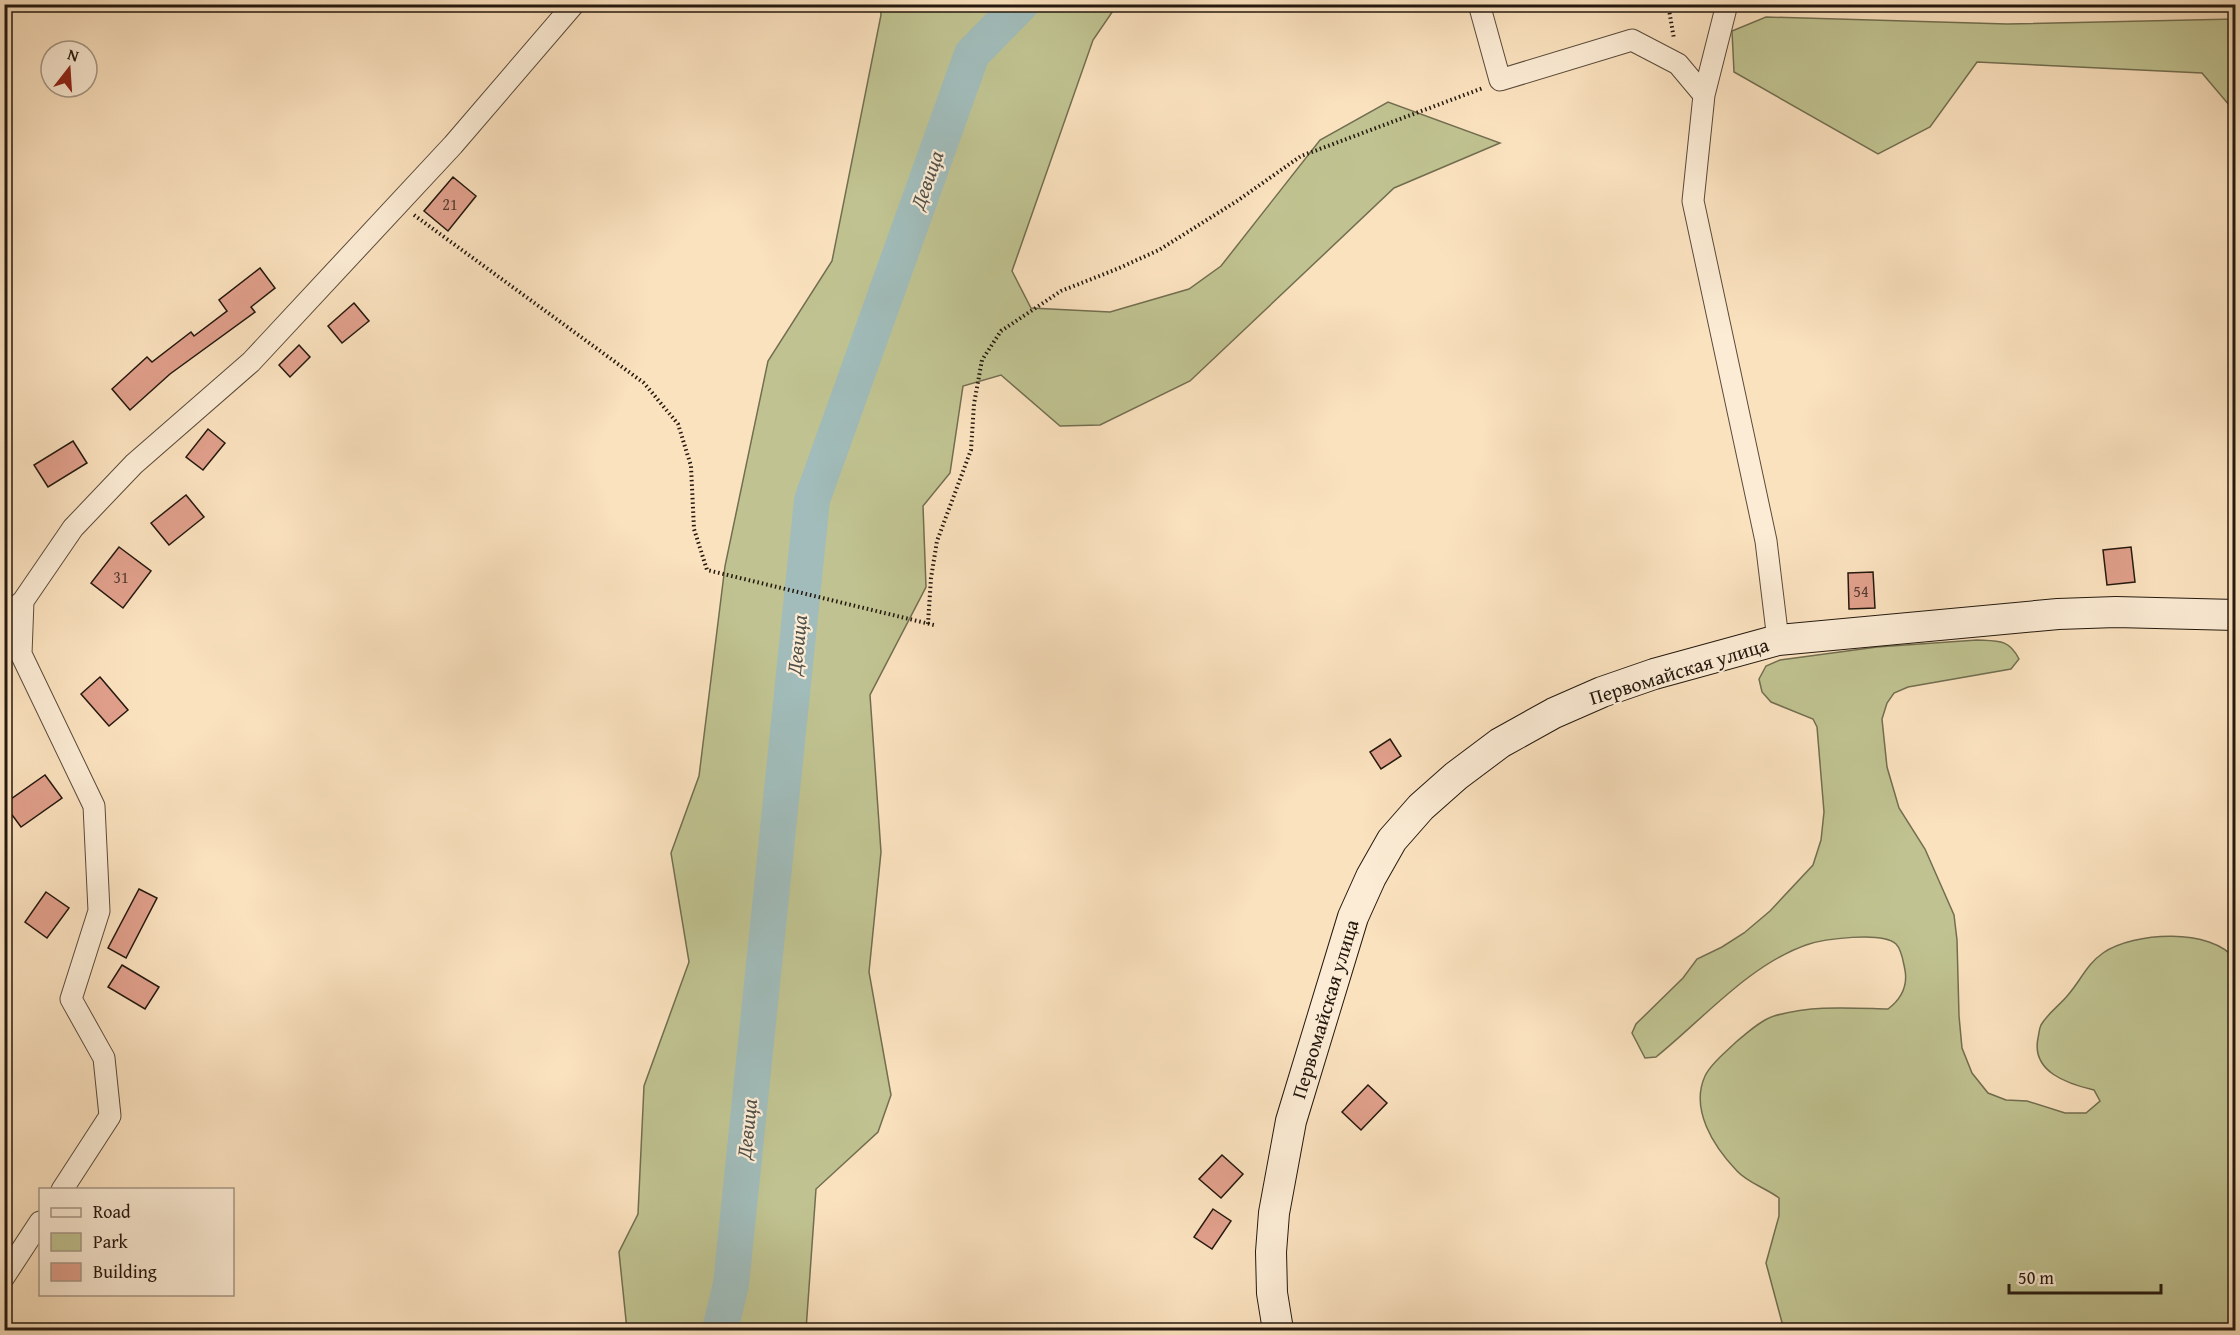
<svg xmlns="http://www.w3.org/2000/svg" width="2240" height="1335" font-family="'Gentium Book Plus',serif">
	<rect width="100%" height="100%" fill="#fbe2bf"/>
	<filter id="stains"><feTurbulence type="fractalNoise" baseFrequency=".00333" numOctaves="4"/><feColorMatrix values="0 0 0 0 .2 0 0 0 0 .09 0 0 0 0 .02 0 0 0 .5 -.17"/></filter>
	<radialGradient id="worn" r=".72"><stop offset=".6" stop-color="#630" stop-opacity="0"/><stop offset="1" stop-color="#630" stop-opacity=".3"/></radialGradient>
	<path fill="#c0c391" stroke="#726e50" stroke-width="1.5" d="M880,5H1117L1093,40L1012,271L1031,308L1110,312L1189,289L1221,266L1320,140L1388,102L1500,143L1394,188L1190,381L1100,425L1060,426L1001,375L963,386L950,473L923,506L926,587L870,695L881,852L869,972L891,1095L878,1132L816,1189L806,1330H627L619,1252L638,1214L644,1086L689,962L671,853L699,776L725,566L768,361L832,261L881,15Z
		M1766,17L2007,24L2235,19V112L2202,73L1977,62L1930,127L1878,154L1734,72L1732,31Z
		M1977,640C1998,641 2009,639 2019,659L2011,669L1908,687L1894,693L1887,703L1882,719L1887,767L1899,808L1925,849L1954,915L1957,940L1959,1016L1962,1048L1972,1073L1988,1093L2006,1100L2027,1101L2065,1113H2086L2100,1101L2094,1090C2068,1084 2031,1072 2038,1038C2039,1034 2039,1029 2041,1025C2048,1013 2060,1005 2068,995C2081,980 2087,964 2103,953C2134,932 2211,927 2236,960L2235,1330H1784L1766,1263L1779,1216V1198C1766,1188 1748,1183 1737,1171C1713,1146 1690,1109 1705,1076C1711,1063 1726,1052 1736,1042C1747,1033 1761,1020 1774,1016C1812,1005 1849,1008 1888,1009C1901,999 1908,987 1905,970C1903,961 1902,950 1896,944C1882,931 1823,939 1806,945C1749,965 1702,1020 1656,1057L1645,1058L1632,1033L1636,1024L1683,978L1697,959L1722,947L1744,933L1770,911L1813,865L1821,840L1824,812L1817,727L1813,719L1771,702L1762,692L1759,679L1766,666L1780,660L1877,647Z"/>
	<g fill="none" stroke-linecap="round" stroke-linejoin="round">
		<path stroke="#a1bcba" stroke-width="36" d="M720,1330L731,1284L812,500L972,54L1021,4"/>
	</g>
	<path fill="#e1a08c" stroke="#24180e" stroke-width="1.5" d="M453,177L476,196L448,231L424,211Z
		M260,268L275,288L251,307L255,312L170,374L130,410L112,389L147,357L152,362L191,332L194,336L227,311L219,300Z
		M354,303L369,321L342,343L328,326Z
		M299,345L310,357L290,377L279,365Z
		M208,429L225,443L203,470L186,457Z
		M73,441L87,463L48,487L34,465Z
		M186,495L204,517L169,545L151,523Z
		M119,547L151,571L123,608L91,583Z
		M2131,547L2135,582L2107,585L2103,550Z
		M1873,572L1875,608L1849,609L1848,573Z
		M100,677L128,710L109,726L81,694Z
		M1390,739L1401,756L1381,769L1370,752Z
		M45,775L62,798L21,827L4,804Z
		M139,889L157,898L126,958L108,948Z
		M46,892L69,908L47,938L25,922Z
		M122,965L159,987L145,1009L108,987Z
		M1368,1085L1387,1103L1361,1130L1342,1112Z
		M1222,1155L1243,1174L1221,1198L1199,1179Z
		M1213,1209L1231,1221L1212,1249L1194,1237Z"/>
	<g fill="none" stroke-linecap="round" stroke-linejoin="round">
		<defs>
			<path id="street" d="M1479,4L1500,80L1632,40L1678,64L1704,95
				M1727,4L1704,95L1693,201L1766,541L1778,640
				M23,601L21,654L94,806L99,911L71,999L104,1058L110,1116L62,1190
				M4,617L23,601L73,528L134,464L251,362L453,145L574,4
				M4,1277L40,1222"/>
			<path id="secondary" d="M1278,1330L1272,1293L1271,1252L1274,1213L1291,1121L1353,917L1371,877L1392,840L1421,807L1456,776L1500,743L1554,713L1602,692L1654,674L1778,640L2058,614L2116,612L2236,615"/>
		</defs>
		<use href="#street" stroke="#5a4a3a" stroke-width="23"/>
		<use href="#secondary" stroke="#24180e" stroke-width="32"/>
		<path stroke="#24180e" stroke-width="4" stroke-dasharray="1.5 3" stroke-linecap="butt" d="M1668,4L1674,39
			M414,215L644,383L678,424L691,466L694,529L707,570L934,625
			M928,624L931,578L937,541L971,450L974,404L982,360L1001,331L1061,291L1117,269L1159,250L1237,201L1301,156L1483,88"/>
		<use href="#street" stroke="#fcecd5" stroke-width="21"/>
		<use href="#secondary" stroke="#fcecd5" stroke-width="30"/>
	</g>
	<g text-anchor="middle" stroke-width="4.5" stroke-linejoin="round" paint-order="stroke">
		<g font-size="16" fill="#533a2e">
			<text x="450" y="210">21</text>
			<text x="121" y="583">31</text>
			<text x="1861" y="597">54</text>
		</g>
		<g font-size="20" fill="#24180e" stroke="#fcecd5">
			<text transform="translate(1679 671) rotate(-17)" y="7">Первомайская улица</text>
			<text transform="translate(1325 1009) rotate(-73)" y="7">Первомайская улица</text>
		</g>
		<g font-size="21" font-style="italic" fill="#50514a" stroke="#fcecd5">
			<text transform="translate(927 180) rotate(-70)" y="7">Девица</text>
			<text transform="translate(797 645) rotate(-84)" y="7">Девица</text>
			<text transform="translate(747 1129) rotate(-84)" y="7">Девица</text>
		</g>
	</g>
	<rect width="2240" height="1335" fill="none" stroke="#fbe2bf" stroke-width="24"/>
	<rect x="6" y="6" width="2228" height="1323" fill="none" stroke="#24180e" stroke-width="3"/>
	<rect x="12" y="12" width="2216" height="1311" fill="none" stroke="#24180e" stroke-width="1.5"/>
	<rect x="39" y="1188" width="195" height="108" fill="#fcecd5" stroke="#a69785" stroke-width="1.5"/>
	<rect x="51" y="1208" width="30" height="9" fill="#fcecd5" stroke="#a69785" stroke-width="1.5"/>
	<text x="93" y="1218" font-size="18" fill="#24180e">Road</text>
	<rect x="51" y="1233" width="30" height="18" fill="#c0c391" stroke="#a69785" stroke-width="1.5"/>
	<text x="93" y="1248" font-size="18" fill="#24180e">Park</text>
	<rect x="51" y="1263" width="30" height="18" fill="#e1a08c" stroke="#a69785" stroke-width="1.5"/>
	<text x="93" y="1278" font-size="18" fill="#24180e">Building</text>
	<g transform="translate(69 69) rotate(17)"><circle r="28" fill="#fcecd5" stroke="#a69785" stroke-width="1.5"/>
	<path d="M0-4.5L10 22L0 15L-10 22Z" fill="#8f2418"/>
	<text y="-9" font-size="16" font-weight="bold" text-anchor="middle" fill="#24180e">N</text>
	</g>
	<path d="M2009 1284v9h152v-9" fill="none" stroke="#24180e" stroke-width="3"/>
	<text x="2018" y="1284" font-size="18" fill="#24180e" stroke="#fcecd5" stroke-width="4.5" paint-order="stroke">50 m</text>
	<rect width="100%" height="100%" filter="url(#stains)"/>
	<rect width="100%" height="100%" fill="url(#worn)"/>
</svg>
